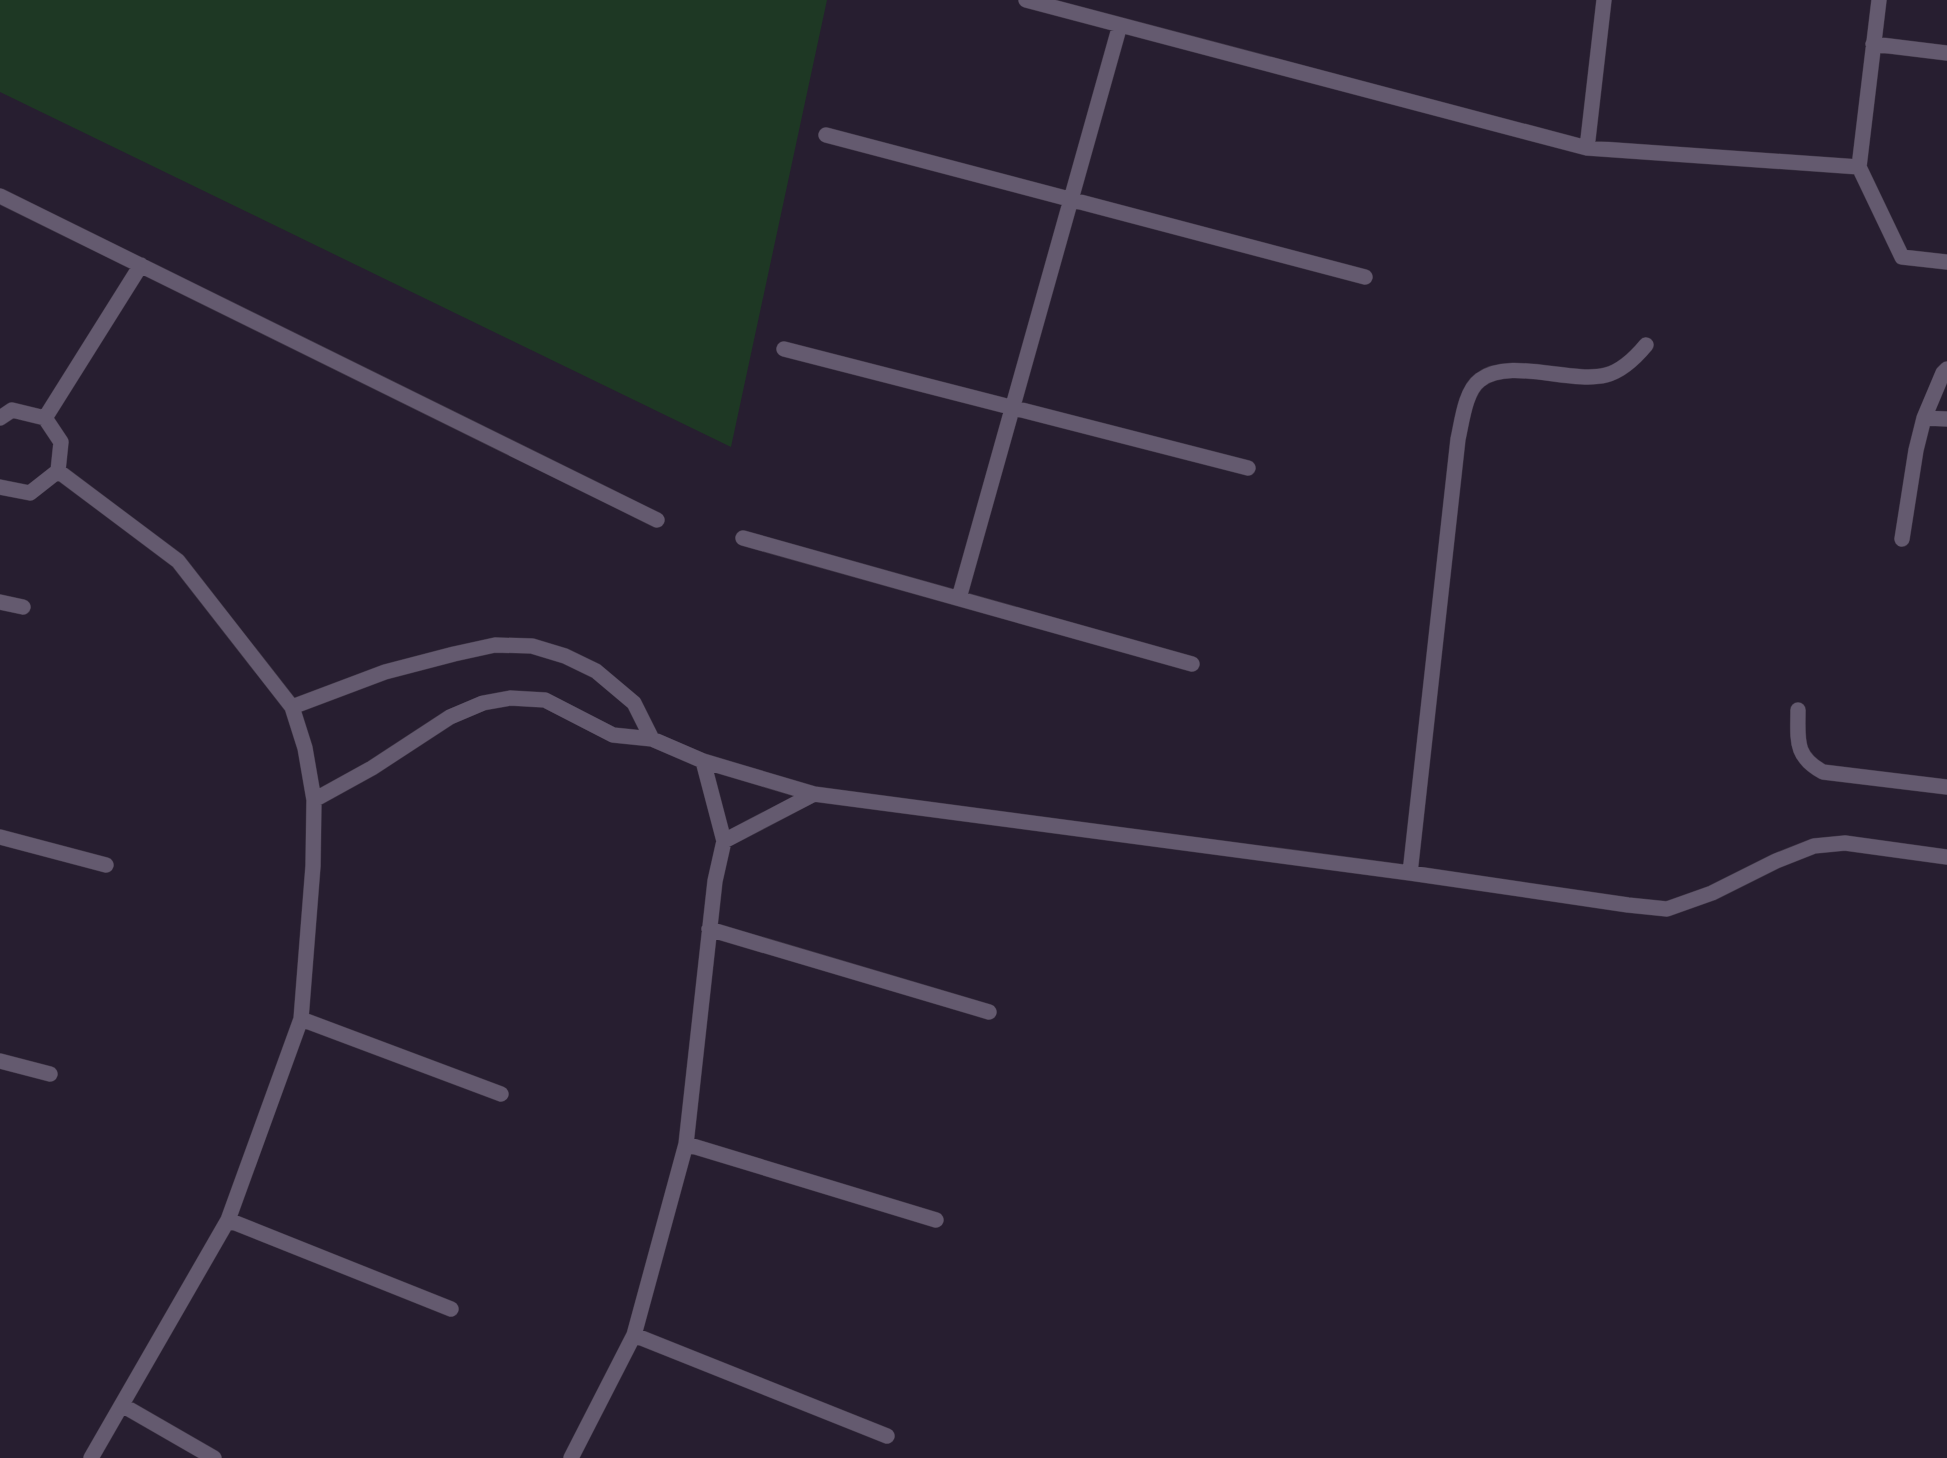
<svg xmlns="http://www.w3.org/2000/svg" width="1947" height="1458" font-family="'Public Sans',sans-serif">
	<rect width="100%" height="100%" fill="#271e30"/>
	<path fill="#1e3824" d="M0,0H827L731,447L0,92Z"/>
	<g fill="none" stroke-linecap="round" stroke-linejoin="round">
		<defs>
			<path id="service" d="M1924,418L1943,373L1947,369
				M1902,539L1916,450L1924,418L1947,419
				M1798,710C1798,740 1794,756 1823,772L1947,787"/>
			<path id="minor" d="M1026,0L1587,148L1859,167
				M1879,0L1859,167L1902,257L1947,262
				M1873,44L1947,53
				M826,135L1365,277
				M1587,148L1604,0
				M0,196L657,520
				M784,349L1248,468
				M0,418L12,410L45,418L61,442L58,471L30,493L0,487
				M45,418L141,265
				M58,471L178,561L292,707L305,748L314,800L313,866L301,1019L228,1220L91,1458
				M743,538L1192,664
				M959,598L1120,25
				M0,602L23,607
				M292,707L385,672L454,654L495,645L532,646L565,656L596,671L634,703L652,739
				M314,800L372,768L450,717L483,703L510,698L545,700L613,735L652,739L703,761L814,794L1410,873L1628,905L1667,909L1712,893L1776,861L1814,846L1845,843L1947,857
				M0,837L106,865
				M724,841L814,794
				M1410,873L1458,439C1462,422 1465,391 1480,380C1509,357 1571,384 1606,375C1622,371 1636,357 1646,345
				M709,929L989,1012
				M301,1019L501,1094
				M0,1061L50,1074
				M686,1144L936,1220
				M228,1220L451,1309
				M634,1335L887,1436
				M122,1405L214,1458
				M571,1458L634,1335L686,1144L715,881L724,841L703,761"/>
		</defs>
		<use href="#service" stroke="#413848" stroke-width="16"/>
		<use href="#minor" stroke="#413848" stroke-width="16"/>
		<use href="#service" stroke="#645a6f" stroke-width="15"/>
		<use href="#minor" stroke="#645a6f" stroke-width="15"/>
	</g>
</svg>
